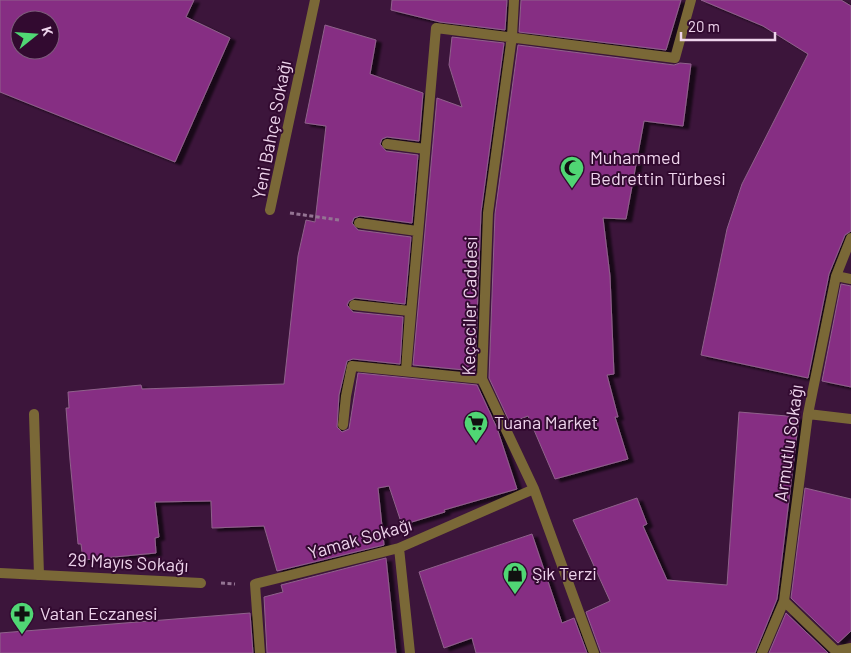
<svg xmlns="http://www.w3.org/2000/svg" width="851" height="653" font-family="Barlow,sans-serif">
	<defs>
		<filter id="shadow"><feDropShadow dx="5.5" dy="3" stdDeviation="1" flood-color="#0009"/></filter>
	</defs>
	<rect width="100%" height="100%" fill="#3c153b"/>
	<path fill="#862f83" stroke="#8f618b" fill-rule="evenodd" filter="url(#shadow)" d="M0,0H194L186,17L230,38L175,162L0,92ZM20,20H50V50H20Z
		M392,0H507L505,30L440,22L391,10Z
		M521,0H681L666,50L519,32Z
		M701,0H841L851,6V231L845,235L829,274L808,378L701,355L727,229L742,184L808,54L763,26Z
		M325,25L376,40L370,74L423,93L419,141L387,137L382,139L380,144L386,151L418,155L412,223L360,216L354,218L352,223L358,230L411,237L405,304L355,298L349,301L347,305L353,312L403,317L400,364L353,359L347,361L339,395L337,427L342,432L349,429L358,373L477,385L497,428L517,489L444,510L445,512L402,525L389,486L378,488L384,545L277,571L264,526L212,528L211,501L155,502L159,537L155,538L156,553L83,560L81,544H78L70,460L66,408H69L68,392L141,385L142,389L284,384L298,256L306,220L315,222L326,126L305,123Z
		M452,37L504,43L481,212L475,371L413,365L437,98L462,107L449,65Z
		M518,45L674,65L680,63L691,64L683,126L644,121L626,219L603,218L610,276L614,374L607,375L618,417H615L628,459L555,479L528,416L510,423L489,378L495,214Z
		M841,284L851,286V387L822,381Z
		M739,412L799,417L777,599L755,653H601L586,612L610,601L573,520L637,498L647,524L643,526L667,580L727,585Z
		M805,488L851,499V631L838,643L791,598Z
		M532,534L562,623L574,618L587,653H476L472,638L444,648L419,572Z
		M386,558L396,653H267L264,597L283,592L281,585Z
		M250,613L253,653H0V633Z
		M786,613L828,653H769Z"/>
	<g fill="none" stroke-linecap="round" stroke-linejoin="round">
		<path stroke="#947493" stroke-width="3" stroke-dasharray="4 2.5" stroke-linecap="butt" d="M290,213L339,220
			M221,583L235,584"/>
		<path stroke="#7a6837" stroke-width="10" d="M34,414L39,575"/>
		<path stroke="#7a6837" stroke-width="10" d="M514,0L512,36L488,213L482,379L534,489L594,653
			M387,144L425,149
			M270,210L315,0
			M359,223L417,231
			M836,276L851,279
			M354,305L410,311L406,371L436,28L675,58L691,0
			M808,414L851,419
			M343,425L346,396L352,366L482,379
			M399,548L410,653
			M0,573L201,583
			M784,601L838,653
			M836,651L851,648
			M260,653L255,584L399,548L534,489
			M762,653L784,601L808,414L836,276L851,238"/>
	</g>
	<defs>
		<symbol id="mosque-pin" viewBox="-11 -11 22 30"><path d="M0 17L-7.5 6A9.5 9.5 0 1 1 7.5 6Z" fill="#50d674" stroke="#320a30"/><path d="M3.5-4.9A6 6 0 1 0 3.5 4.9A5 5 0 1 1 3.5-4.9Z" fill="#111"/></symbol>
		<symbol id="supermarket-pin" viewBox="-11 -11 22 30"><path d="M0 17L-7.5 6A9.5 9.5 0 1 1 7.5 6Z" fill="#50d674" stroke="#320a30"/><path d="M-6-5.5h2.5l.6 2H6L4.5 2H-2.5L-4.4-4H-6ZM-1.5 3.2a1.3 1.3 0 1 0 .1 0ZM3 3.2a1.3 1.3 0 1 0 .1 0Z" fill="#111"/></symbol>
		<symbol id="shop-pin" viewBox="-11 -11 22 30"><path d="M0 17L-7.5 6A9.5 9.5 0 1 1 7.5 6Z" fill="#50d674" stroke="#320a30"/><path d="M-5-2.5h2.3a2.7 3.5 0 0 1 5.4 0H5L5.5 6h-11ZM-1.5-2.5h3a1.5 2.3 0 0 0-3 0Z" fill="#111"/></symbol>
		<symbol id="pharmacy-pin" viewBox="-11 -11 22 30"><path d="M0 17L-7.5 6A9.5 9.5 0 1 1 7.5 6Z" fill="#50d674" stroke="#320a30"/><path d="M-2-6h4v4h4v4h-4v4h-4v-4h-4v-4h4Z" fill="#111"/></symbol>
	</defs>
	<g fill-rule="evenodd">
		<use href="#mosque-pin" x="558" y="154" width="28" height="38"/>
		<use href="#supermarket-pin" x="462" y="409" width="28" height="38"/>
		<use href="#shop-pin" x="501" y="560" width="28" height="38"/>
		<use href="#pharmacy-pin" x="8" y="600" width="28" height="38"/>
	</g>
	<g text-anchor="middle" stroke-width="4" stroke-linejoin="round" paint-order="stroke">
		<g font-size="18" fill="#eed4ec" stroke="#320a30">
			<text transform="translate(272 130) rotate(-79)" y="6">Yeni Bahçe Sokağı</text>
			<text transform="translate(470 306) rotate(-89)" y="6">Keçeciler Caddesi</text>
			<text transform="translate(789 443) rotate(-82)" y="6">Armutlu Sokağı</text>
			<text transform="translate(360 539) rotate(-16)" y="6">Yamak Sokağı</text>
			<text transform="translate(128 563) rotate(3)" y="6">29 Mayıs Sokağı</text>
		</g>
		<g font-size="18" fill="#eed4ec" stroke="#320a30" text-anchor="start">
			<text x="590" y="164">Muhammed<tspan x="590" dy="21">Bedrettin Türbesi</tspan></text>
			<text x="494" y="429">Tuana Market</text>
			<text x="532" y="580">Şık Terzi</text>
			<text x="40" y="620">Vatan Eczanesi</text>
		</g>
	</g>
	<g transform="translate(35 35) rotate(73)"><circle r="24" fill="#320a30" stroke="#7d5b7b"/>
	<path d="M0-4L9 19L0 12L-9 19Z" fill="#50d674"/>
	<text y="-8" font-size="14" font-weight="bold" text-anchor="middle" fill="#eed4ec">K</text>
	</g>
	<path d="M681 32v8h94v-8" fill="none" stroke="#eed4ec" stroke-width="2.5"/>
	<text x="688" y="32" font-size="15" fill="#eed4ec" stroke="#320a30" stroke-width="4" paint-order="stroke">20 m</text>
</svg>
